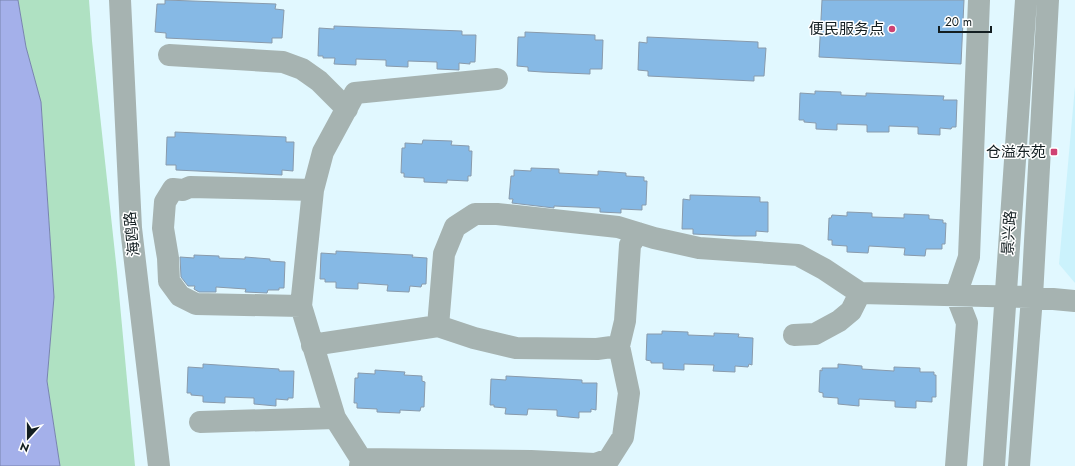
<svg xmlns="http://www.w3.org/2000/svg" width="1075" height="466" font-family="Jost,'Noto Sans SC',sans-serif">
	<rect width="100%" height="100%" fill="#e1f8ff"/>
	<path fill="#cbf2fc" d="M1075,86V283L1059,264Z"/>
	<path fill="#afe1c2" d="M18,0H89L92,41L117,272L135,466H60L47,381L54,297L41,102L26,47Z"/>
	<path fill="#a4b0ea" stroke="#7884ae" d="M0,0H18L26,47L41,102L54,297L47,381L60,466H0Z"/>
	<path fill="#86b9e5" stroke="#899bac" d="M165,0L276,4L275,9L284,10L282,38H272V43L166,38V33L155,32L157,4H165Z
		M822,0H964L961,64L819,57Z
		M334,26L462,31V35H476L475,62H470V64L459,63V70L437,69V62L408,61V67L386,66V60L356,59V65L334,64L335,58H323V56H318L319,28L334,29Z
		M525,32L595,35V40H603L602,69H590V74L542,72L528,71V67L517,66L518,37H525Z
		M647,37L758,42V48H766L764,76H754V81L648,76V71L638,70L639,42L647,43Z
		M815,91L841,92V95L866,96V93L944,96L943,100H957L956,127H952L951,129L940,128V135L918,134V127L889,126V132H867V125L837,124V130L816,129V123L804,122V120H799L800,93L815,94Z
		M175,132L286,137V142H294L293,171L282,170V175L176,170V165H166L167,137H175Z
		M423,140L452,141L451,145L469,146V151H472L471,176H468V181L447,180V183L424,182V178L404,177V173H401L402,148H405V143L422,144Z
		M531,168L559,169V173L598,175V171L626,173V176L644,177V181H647L646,205H642V210L621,209V213L600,212V208L554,206V208L512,203L513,199H509L511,176H514V170L531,171Z
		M690,195L760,197V202H768V232L756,231V236H735L693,234V229H682L683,199L690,200Z
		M847,212L872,213V217L904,218V214L929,215V219L943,220V223H946L945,244H942V249H926L925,256L904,255L905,248L869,246L868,253L847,252V246L832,245V240H828L829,218H831L832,215L847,216Z
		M336,251L413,255L412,257L427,258L426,284H422L421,287L410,286L409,292L387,291L388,285L358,283V289L336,288V282H325V279H320L321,253L336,254Z
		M194,255L219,256V258L245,259V257L270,259V261L285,262L284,288H279V290H268L267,293L245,292L246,289L216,287V292H199L194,289L195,286H188L181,277L180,257L194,258Z
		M662,331L688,332V335L714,336V333L739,334L738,337L753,338L752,365L749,364L748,367L735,366V372L713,371L714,365L684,364V370L663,369V363H651V361L646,360L647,334H662Z
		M203,364L279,369V371H294L293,398H288V400L276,399V406L254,404V398L225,397V403L203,402V396L191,395V393H187L188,367L203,368Z
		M838,364L862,366V369L894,371V367L920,368V372H934V375H936V397H932V402L916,401V408L895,407V401L859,399V406L838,404V398L823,397V393L819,392L820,370L822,371V368H838Z
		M375,370L405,372L404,375L422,376V381L425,382L424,407H421L420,411L400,410V413L377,412V409L357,408V403H354L355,378H358V373L375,374Z
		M506,376L582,380V383H597L596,410L591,409V412H579V418L557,416V410L528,409L527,415L505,414L506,408L494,407V405H490L491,379L506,380Z"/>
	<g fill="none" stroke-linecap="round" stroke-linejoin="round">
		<path stroke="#a6b3b1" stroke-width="22" d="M120,0L131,228L159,466
			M169,55L283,62L302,69L319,81L347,109
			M301,306L196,304L180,296L169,281L168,258L163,228L165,202L173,189L183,190L190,187L313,190
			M438,326L474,338L516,348L597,349L619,346L625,321L630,245L638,233
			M794,335L815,334L839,321L851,311L860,293
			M312,345L438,326L444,254L455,227L475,214H497L618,227L654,238L699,248L798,255L824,269L860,293L1032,297L1075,301
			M200,422L335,418
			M361,459L531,461L595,464L609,459L623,437L629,393L619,346
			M360,466L361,459L335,418L301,306L313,190L323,152L355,93L497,79
			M956,466L967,323L956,295L969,257L979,0
			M994,466L1026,0
			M1019,466L1032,297L1048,0"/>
	</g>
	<g fill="#cf4273" stroke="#fff" stroke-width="1.5">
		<circle cx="892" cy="29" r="4"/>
		<rect x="1050" y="148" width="8" height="8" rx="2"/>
	</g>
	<g text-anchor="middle" stroke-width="3" stroke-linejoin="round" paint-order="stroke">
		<g font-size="15" fill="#131e21" stroke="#fff" text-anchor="end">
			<text x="884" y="34">便民服务点</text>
			<text x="1046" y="157">仓溢东苑</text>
		</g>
		<g font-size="15" fill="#131e21" stroke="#fff">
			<text transform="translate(1009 233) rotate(-86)" y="5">景兴路</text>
			<text transform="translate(132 234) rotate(-95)" y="5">海鸥路</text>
		</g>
	</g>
	<g transform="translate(28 438) rotate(201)" stroke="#ffffff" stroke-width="3" paint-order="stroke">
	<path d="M0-3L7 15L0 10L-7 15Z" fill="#131e21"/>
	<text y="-6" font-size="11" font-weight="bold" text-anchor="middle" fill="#131e21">N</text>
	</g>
	<path d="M939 26v6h52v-6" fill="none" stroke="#131e21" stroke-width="2"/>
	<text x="945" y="26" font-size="12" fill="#131e21" stroke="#ffffff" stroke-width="3" paint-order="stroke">20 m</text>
</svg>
